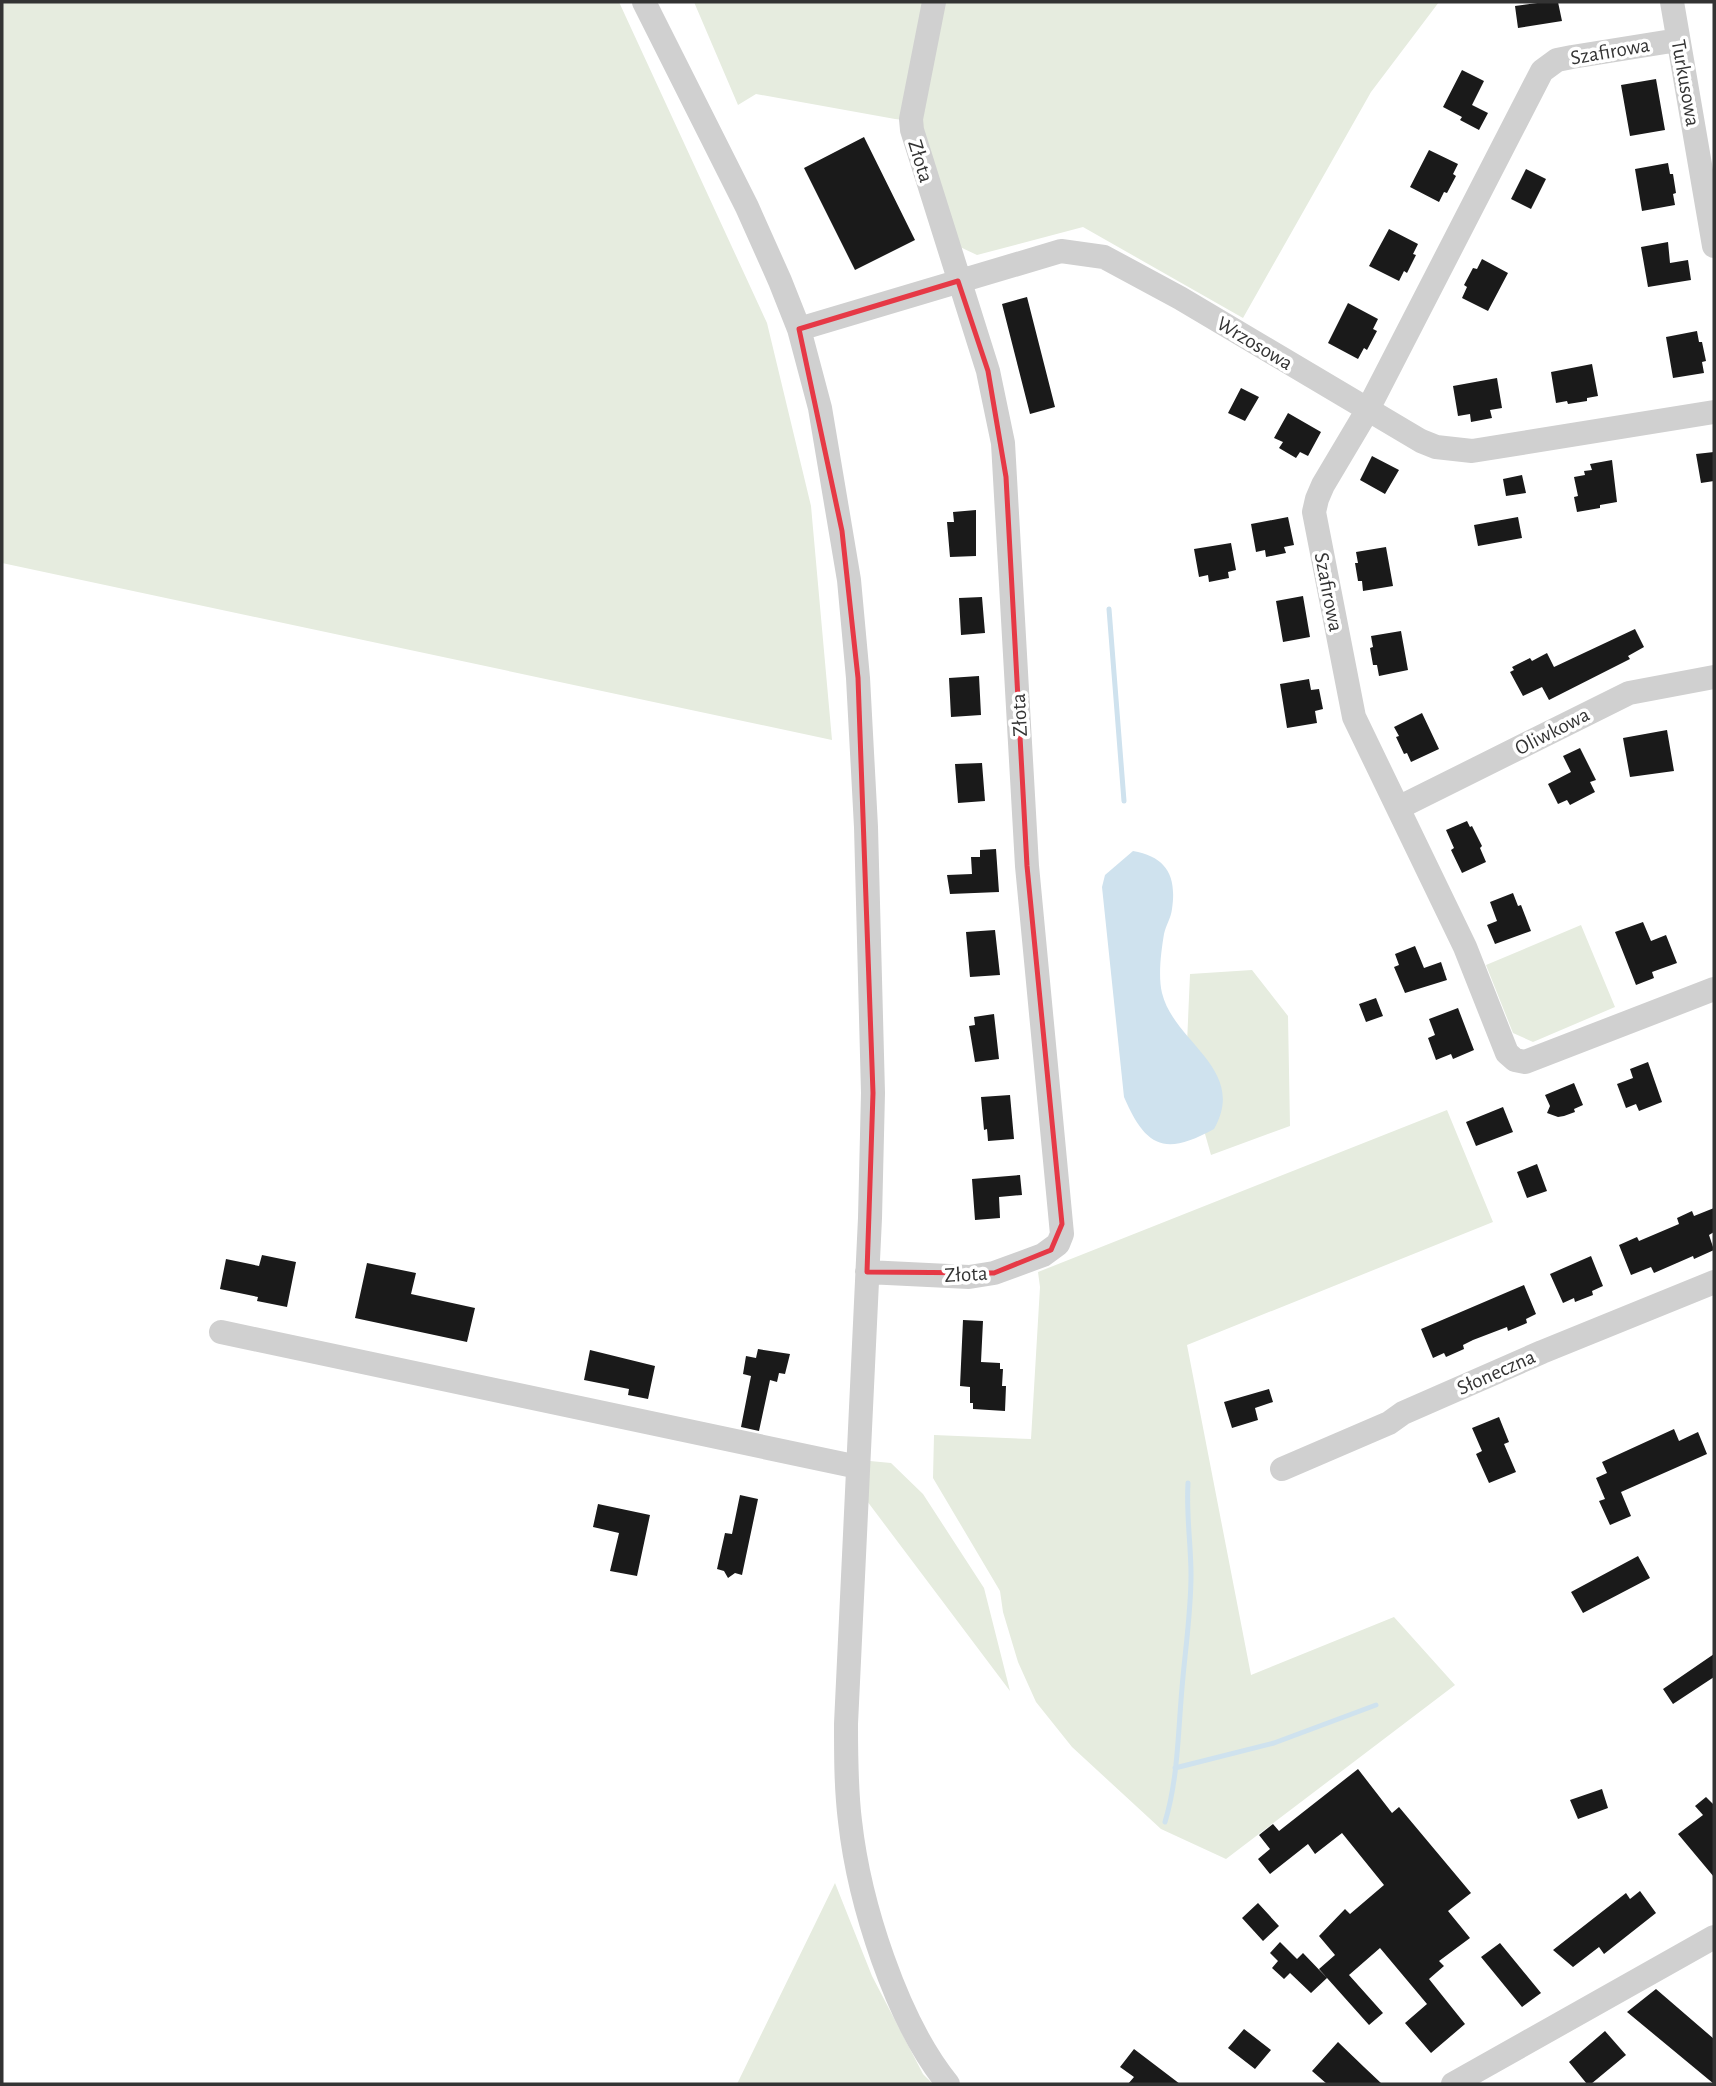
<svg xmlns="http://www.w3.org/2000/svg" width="1716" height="2086" font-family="'Alegreya Sans',sans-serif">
	<rect width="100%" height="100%" fill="#fff"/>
	<path fill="#e6ecdf" d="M2,2H619L767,323L811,506L832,740L2,563Z
		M694,2H1439L1371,92L1243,318L1083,227L977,255L960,247L920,122L895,119L756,94L738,105Z
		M1581,925L1615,1007L1533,1042L1513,1033L1486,965Z
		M1252,970L1288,1016L1290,1126L1211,1155L1186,1067L1190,974Z
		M1447,1110L1493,1222L1187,1345L1251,1675L1394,1617L1455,1685L1226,1859L1161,1829L1072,1747L1036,1702L1018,1662L1003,1612L1000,1591L933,1478L934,1435L1031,1439L1040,1287L1038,1272Z
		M870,1461L891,1463L923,1494L984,1588L1010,1691L867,1501Z
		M835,1883L872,1976L923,2074L933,2084H737Z"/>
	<path fill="#cfe2ee" d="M1133,851C1166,857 1177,875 1172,909C1171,918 1166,925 1164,934C1161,952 1158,976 1162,993C1174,1043 1248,1069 1214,1129C1165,1156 1146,1148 1124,1097L1102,887L1105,875Z"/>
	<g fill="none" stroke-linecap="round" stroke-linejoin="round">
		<path stroke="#cfe2ee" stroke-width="5" d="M1109,609L1124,801
			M1175,1768L1274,1743L1376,1705
			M1165,1822C1178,1779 1178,1733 1182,1688C1185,1651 1191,1613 1191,1575C1191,1544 1186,1514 1188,1483"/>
	</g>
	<path fill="#1a1a1a" d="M1545,2H1558L1562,21L1518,28L1515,6Z
		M1462,70L1484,81L1472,105L1488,113L1479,130L1460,120L1462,117L1443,107Z
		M1656,79L1665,130L1630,136L1621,85Z
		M864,137L915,240L855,270L804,168Z
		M1429,150L1458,164L1453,174L1456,176L1447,193L1444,192L1439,202L1410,187Z
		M1668,163L1670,174H1673L1676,193L1673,194L1675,205L1642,211L1635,169Z
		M1526,169L1546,179L1531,209L1511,199Z
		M1389,229L1418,244L1413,254L1416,255L1407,273L1404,271L1399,281L1369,266Z
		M1668,242L1670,263L1688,260L1691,280L1648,287L1641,247Z
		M1482,259L1508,273L1488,311L1462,298L1467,287L1464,285L1473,268L1477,269Z
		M1027,297L1055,407L1030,414L1002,304Z
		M1348,303L1378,319L1373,329L1377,331L1367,350L1364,348L1358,359L1328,343Z
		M1697,331L1699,342H1702L1706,361L1702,362L1704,373L1673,378L1666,337Z
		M1592,364L1598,396L1587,398V401L1568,404L1567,401L1556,403L1551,372Z
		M1497,378L1502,408L1490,410L1492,418L1471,422L1470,414L1458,416L1453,386Z
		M1241,388L1259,397L1245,421L1228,413Z
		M1288,413L1321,432L1308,456L1300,452L1296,458L1279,448L1283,442L1274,438Z
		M1714,452V481L1701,483L1696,454Z
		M1372,456L1399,470L1385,494L1360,480Z
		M1612,460L1617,502L1600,505V508L1577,512L1574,497L1578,496L1574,477L1585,475L1584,471L1592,470L1590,464Z
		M1522,475L1526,493L1506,496L1503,479Z
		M976,510V556L950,557L947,522H954L953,512Z
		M1288,517L1294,545L1284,547L1286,553L1266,557L1265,550L1256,552L1251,524Z
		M1518,517L1522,538L1478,546L1474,525Z
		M1231,543L1236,570L1228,572L1229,578L1209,582L1208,575L1199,577L1194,549Z
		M1386,547L1393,586L1363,591L1362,581H1358L1355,563H1358L1356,552Z
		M1303,596L1310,637L1283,642L1276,601Z
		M982,597L985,633L961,635L959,598Z
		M1635,629L1644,647L1628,656L1630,659L1549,700L1542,687L1523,696L1510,672L1514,670L1512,667L1530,658L1532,661L1547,653L1554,667Z
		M1401,631L1408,670L1379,676L1377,665H1373L1370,648L1373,647L1371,636Z
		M979,676L981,715L951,717L949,678Z
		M1309,679L1311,690L1319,689L1323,709L1315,711L1317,723L1287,728L1280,684Z
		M1422,713L1439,749L1411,762L1407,753L1404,754L1396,737L1399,736L1394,727Z
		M1667,730L1674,771L1630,777L1623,738Z
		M1580,748L1596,780L1590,782L1595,792L1570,805L1567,800L1558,804L1548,784L1571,772L1563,756Z
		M982,763L985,801L958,803L955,764Z
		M1467,821L1470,827L1472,826L1482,846L1480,848L1486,862L1462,873L1451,850L1454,848L1446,830Z
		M996,849L999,892L950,894L947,875L972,874L971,857H980V850Z
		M1513,893L1518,906L1521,905L1531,931L1495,944L1487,925L1497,921L1490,902Z
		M1643,922L1651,941L1666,935L1677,963L1652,972L1654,978L1636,985L1615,932Z
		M995,930L1000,975L970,977L966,932Z
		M1415,946L1424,968L1441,962L1447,980L1405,993L1394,967L1399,965L1395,954Z
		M1376,998L1383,1016L1366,1022L1359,1004Z
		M1458,1008L1474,1050L1453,1059L1451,1054L1436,1060L1428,1038L1435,1035L1429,1019Z
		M994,1014L999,1059L975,1062L969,1026L975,1025L974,1017Z
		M1648,1062L1662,1102L1639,1111L1636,1104L1626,1108L1617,1084L1633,1078L1630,1069Z
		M1574,1083L1583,1105L1574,1109L1575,1112L1564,1116L1558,1117L1547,1113L1550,1106L1545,1095Z
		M1010,1095L1014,1139L988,1141L987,1129L984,1130L981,1097Z
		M1503,1107L1513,1132L1476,1146L1466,1122Z
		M1537,1164L1547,1191L1527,1198L1517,1172Z
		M1020,1175L1022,1195L999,1197L1000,1218L975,1220L972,1179Z
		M1714,1208V1232L1709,1235L1714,1250L1694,1259L1693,1256L1654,1273L1651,1267L1631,1275L1619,1245L1637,1237L1639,1241L1679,1224L1677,1218L1692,1211L1694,1216Z
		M262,1255L296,1262L287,1307L257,1301L258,1297L220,1289L226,1259L259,1266Z
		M1591,1256L1603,1286L1592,1291L1593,1295L1575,1302L1574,1298L1563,1303L1550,1274Z
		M367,1263L416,1273L411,1294L475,1308L467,1342L355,1318Z
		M1524,1285L1536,1314L1526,1319L1527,1323L1508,1331L1507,1327L1473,1340L1463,1345L1464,1349L1446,1357L1444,1353L1433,1358L1421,1329Z
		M963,1320L983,1321L981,1362L1000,1363V1369H1003L1002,1386H1006L1005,1411L973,1409V1403H970V1387L960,1386Z
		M758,1349L790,1354L785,1374L779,1373L777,1382L770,1380L759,1431L741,1427L751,1376L743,1374L746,1356L756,1358Z
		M590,1350L655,1366L648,1399L628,1395L629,1389L584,1380Z
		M1269,1389L1273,1402L1255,1408L1258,1420L1232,1428L1224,1402Z
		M1499,1417L1509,1442L1504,1444L1516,1472L1489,1483L1476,1454L1482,1451L1472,1428Z
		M1674,1429L1679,1441L1698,1432L1707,1454L1621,1492L1631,1516L1610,1525L1599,1501L1605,1499L1596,1478L1607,1473L1602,1462Z
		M740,1495L758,1499L742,1575L735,1573L728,1578L724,1571L717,1569L725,1533L732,1534Z
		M598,1504L650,1515L637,1576L610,1571L619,1533L593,1527Z
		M1638,1556L1650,1578L1583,1613L1571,1592Z
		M1714,1654V1677L1673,1704L1663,1689Z
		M1358,1769L1392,1813L1399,1807L1471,1893L1448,1911L1470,1938L1439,1961L1444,1966L1429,1979L1465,2024L1431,2053L1405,2023L1427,2004L1380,1948L1349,1975L1383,2013L1369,2025L1319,1969L1335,1955L1319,1936L1345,1909L1350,1914L1384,1885L1342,1833L1315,1854L1308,1844L1270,1874L1258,1859L1270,1849L1259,1835L1273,1824L1279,1831Z
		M1602,1789L1608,1808L1578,1819L1570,1800Z
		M1706,1797L1714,1805V1877L1678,1834L1703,1815L1695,1806Z
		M1640,1891L1656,1913L1604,1954L1599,1947L1573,1967L1553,1950L1626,1893L1630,1899Z
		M1258,1903L1279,1926L1263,1941L1242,1918Z
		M1280,1942L1297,1959L1303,1953L1327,1978L1311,1993L1290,1973L1284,1979L1272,1968L1278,1961L1270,1953Z
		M1500,1943L1541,1993L1522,2007L1481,1957Z
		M1656,1989L1714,2039V2084L1627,2012Z
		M1244,2029L1271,2050L1255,2069L1228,2048Z
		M1605,2031L1626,2055L1591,2084H1587L1569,2062Z
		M1338,2042L1364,2067L1382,2084H1327L1312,2071Z
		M1134,2049L1180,2084H1128L1134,2077L1120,2067Z"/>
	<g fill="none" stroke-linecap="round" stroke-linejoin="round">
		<path stroke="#d0d0d0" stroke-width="24" d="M644,2L747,207L780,281L799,329L820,408L849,580L858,678L866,827L873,1093L870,1218L846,1724C846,1757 846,1789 850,1821C859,1902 896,2020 948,2084
			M1672,2L1714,246
			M1678,40L1572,57L1557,60L1542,71L1367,411L1323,485L1317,499L1314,512L1354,717L1465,947L1507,1053L1515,1060L1525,1062L1714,989
			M799,329L1061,251L1104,257L1180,298L1421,441L1436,447L1472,451L1714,412
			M1398,808L1629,693L1714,677
			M867,1272L969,1277L994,1273L1043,1255L1058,1244L1062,1234L1027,866L1003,443L988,371L912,130L911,119L934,2
			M221,1332L858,1467
			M1282,1469L1389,1423L1403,1413L1542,1352L1714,1282
			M1453,2084L1714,1937"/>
	</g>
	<path fill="none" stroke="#e63946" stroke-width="5" stroke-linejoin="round" d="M958,281L988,371L1006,477L1027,866L1062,1224L1051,1250L994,1273L867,1272L873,1093L858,678L842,531L799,329Z"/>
	<g text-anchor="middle" stroke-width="7" stroke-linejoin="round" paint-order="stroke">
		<g font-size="21" fill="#333" stroke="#fff">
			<text transform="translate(1610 51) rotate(-10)" y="7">Szafirowa</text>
			<text transform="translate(1686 83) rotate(80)" y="7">Turkusowa</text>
			<text transform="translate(921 161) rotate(73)" y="7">Złota</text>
			<text transform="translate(1255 343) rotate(31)" y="7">Wrzosowa</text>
			<text transform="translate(1329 592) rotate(79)" y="7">Szafirowa</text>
			<text transform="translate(1019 715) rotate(-93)" y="7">Złota</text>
			<text transform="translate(1552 731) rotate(-27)" y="7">Oliwkowa</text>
			<text transform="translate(966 1274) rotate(-3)" y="7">Złota</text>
			<text transform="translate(1496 1372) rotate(-24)" y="7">Słoneczna</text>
		</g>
	</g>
	<rect width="1716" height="2086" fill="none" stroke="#333333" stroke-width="7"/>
</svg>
